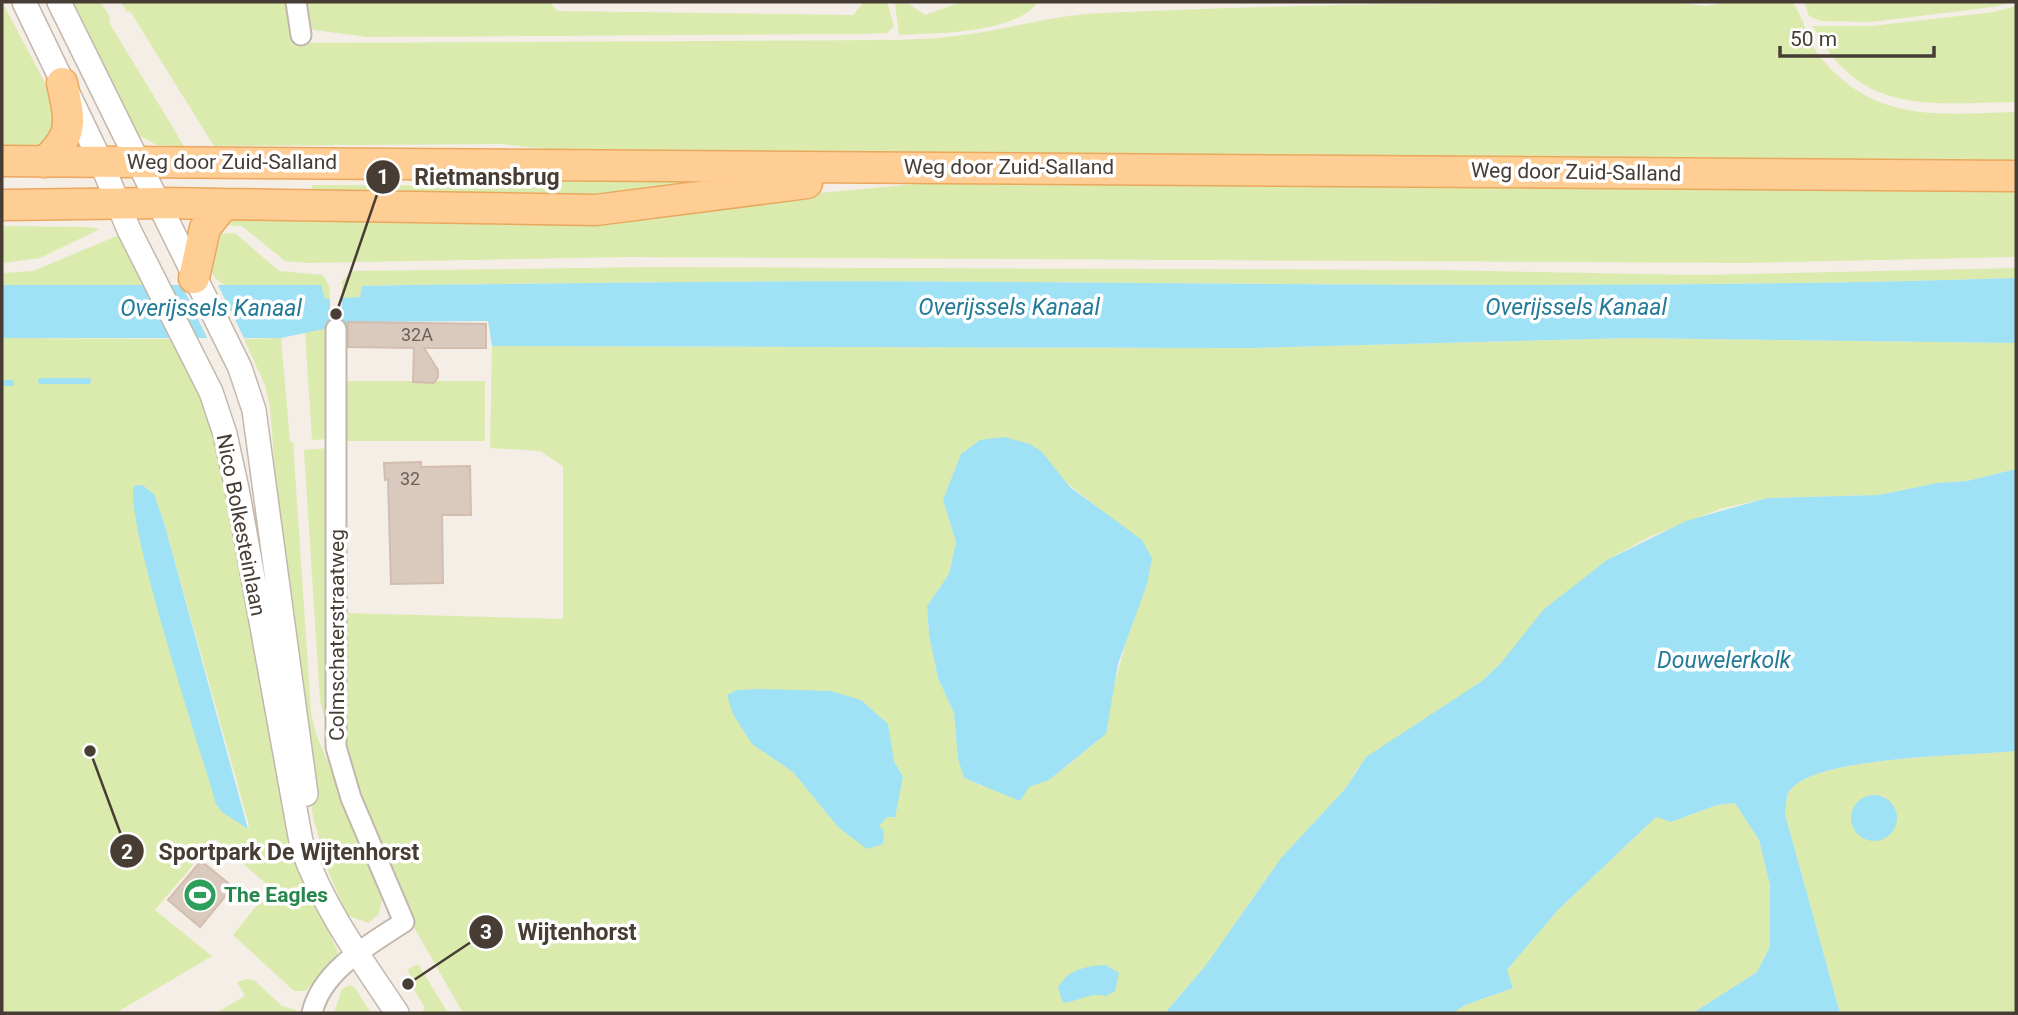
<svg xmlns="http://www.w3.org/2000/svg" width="2018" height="1015" font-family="Roboto,sans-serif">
	<rect width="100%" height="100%" fill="#f4eee6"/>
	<path fill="#daebad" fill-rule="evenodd" d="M2,2L61,113L48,150L2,154Z
		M65,2H100L109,15L110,24L184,146L157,145L134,133Z
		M121,2H290L297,43L896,40C916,39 935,39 955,36C1003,31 1051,15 1101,13C1291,4 1481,2 1672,2L1705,6L1729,2H1792C1801,11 1809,44 1821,58C1875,124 1941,114 2016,112V162L589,154L502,144L214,146L130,11L127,12Z
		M302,2H550L557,11L853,15L864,2H887L894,26L887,33L862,34L368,37L314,30L306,25Z
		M961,2H1038C1014,34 938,33 899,35L895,3L909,4L925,15Z
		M1804,2H2013L1993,7L1871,22L1821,21L1809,16Z
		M2016,6V102C1930,103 1860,117 1813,26H1872L1994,12Z
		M684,178L685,191L600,198L312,197V185L509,186L591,179Z
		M960,180L2016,187V257L1743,263L626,257L308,263L285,261L242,226L222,225L228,219L698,204Z
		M2,226L87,227L100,229L40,258L2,263Z
		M235,233L279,271L323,275L329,286L330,299H325L320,285H224L215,278L209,265L211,234Z
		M119,235L145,285H2V273L33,271Z
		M653,267L1438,270L1696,275L2016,268V278C1677,289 1338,284 999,282C803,280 606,283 410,285L362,286L360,297L342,299V281L353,271Z
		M330,326L329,439L312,440L305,332Z
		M2,338L172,339L212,417L308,889L338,952L336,961L305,991H294L233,935L271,888L215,839L155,910L212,956L119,1011L120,1013H2ZM151,489L165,526L249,825L247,829Z
		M281,338L290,442H293L311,712L316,734L385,897L382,898L379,914L368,923L347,915L328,871L313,817L285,595L270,408L265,385L244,339Z
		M1632,338L2016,343V469L1967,481L1937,483L1879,495L1767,498L1720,509L1649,537L1607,560L1482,681L1357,769L1345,789L1281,858L1206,965L1165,1013H463L411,922L346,765L343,613L563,619V466L540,451L490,448L492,346L1249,348ZM965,449L1062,479L1111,518L1130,628L1099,740L1049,780L1029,787L982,786L964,778L958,759L954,713L938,678L929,635L927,606L949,574L956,542L943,500ZM761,689L794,692L894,761L903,777L887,817L879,826L838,827L793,772Z
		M347,381H485V441H347Z
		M329,448L327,721L326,722L320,701L304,450Z
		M2016,751V1013H1840L1785,814C1786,809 1786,798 1788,793C1810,755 1973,756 2016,751ZM1874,795L1885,797L1896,823C1889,839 1875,844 1860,836Z
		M1735,803L1759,840L1770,885V947L1757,972L1693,1013H1453L1465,1005L1513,988L1507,970L1557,911L1657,816L1671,822L1717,805Z
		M418,964L448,1013H421L425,1008L413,988L417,985L407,970Z
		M247,979L255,981L282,1006L305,1013H216L245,996L237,982Z
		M350,985L355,988L371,1013H334L342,989Z"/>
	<path fill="#9fe1f5" d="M2016,278V343L1632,338L1249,348L492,346L488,321L357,322L281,338H2V285H321L325,299L360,297L362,286L410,285C606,283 803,280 999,282C1338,284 1677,289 2016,278Z
		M1004,437L1030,444L1042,452L1070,487L1142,540L1152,558L1147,584L1118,664L1106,734L1049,780L1029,787L1020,801L964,778L958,759L954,713L938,678L929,635L927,606L949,574L956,542L943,500L961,454L980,440Z
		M2016,469V751C1973,756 1809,755 1788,793C1786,798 1786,809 1785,814L1840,1013H1693L1757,972L1770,947V885L1759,840L1735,803L1717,805L1671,822L1656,817L1557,911L1507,970L1513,988L1465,1005L1453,1013H1165L1206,965L1281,858L1345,789L1366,757L1482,681L1501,663L1543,610L1607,560L1686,521L1767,498L1879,495L1937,483L1967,481Z
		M142,485L154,494L165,526L248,829L222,812L216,804C202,754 124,520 134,486Z
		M761,689L831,691L861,700L888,724L894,761L903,777L895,817H887L879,826L884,831L883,844L867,849L838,827L793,772L752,744L733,714L727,695L737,690Z
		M1851 818a23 23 0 1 1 46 0a23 23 0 1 1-46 0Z
		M1106,965L1119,973L1115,991L1106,996C1090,992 1079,1001 1063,1003L1058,988C1068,969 1086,966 1106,965Z"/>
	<path fill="#f4eee6" d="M180,281H216L246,342H209Z
		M330,295H342V328H330Z"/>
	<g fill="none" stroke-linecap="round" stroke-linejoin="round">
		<path stroke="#9fe1f5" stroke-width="6" d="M41,381H88
			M2,383H11"/>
	</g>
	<path fill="#dacabe" stroke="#d2bdae" stroke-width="2" d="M348,322L486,324V348H424L438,370V377L434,383L413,382L414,348L348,347Z
		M421,462V467L470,466L471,515H442L443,583L391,584L388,479L385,480L384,463Z
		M201,861L233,887L200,927L168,900Z"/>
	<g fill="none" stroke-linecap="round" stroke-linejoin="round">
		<defs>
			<path id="minor" d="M296,2L301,35
				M312,1013C322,970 369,945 404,922L351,798L336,747V329"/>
			<path id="tertiary" d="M24,2L101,162L129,230L211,392L225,434L237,489L302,847C324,909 361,959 397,1013
				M59,2L240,368L254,410L306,794"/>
			<path id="primary" d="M2,161L2016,176
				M44,162C75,135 70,120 62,83
				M2,205L159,203L596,210L807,183
				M194,278L205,228L224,204"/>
		</defs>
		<use href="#minor" stroke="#c3b7ab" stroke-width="23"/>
		<use href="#tertiary" stroke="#c3b7ab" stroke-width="26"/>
		<use href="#primary" stroke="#eba75e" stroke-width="33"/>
		<use href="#minor" stroke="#fff" stroke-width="19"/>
		<use href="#tertiary" stroke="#fff" stroke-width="23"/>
		<use href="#primary" stroke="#ffce95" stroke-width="30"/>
	</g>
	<defs>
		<symbol id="stadium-disc" viewBox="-11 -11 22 22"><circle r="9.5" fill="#2e9e5b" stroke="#fff"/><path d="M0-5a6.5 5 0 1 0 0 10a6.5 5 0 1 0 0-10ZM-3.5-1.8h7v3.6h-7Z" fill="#fff"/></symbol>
	</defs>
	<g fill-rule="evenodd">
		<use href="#stadium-disc" x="181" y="876" width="38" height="38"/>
	</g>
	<g text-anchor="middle" stroke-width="7" stroke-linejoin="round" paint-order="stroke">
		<g font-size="18" fill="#6c6057">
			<text x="417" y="341">32A</text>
			<text x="410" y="485">32</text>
		</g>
		<g font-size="21" fill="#483d35" stroke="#fff">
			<text x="232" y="169">Weg door Zuid-Salland</text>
			<text x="1009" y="174">Weg door Zuid-Salland</text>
			<text transform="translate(1576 172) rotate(1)" y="7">Weg door Zuid-Salland</text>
			<text transform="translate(241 525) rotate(79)" y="7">Nico Bolkesteinlaan</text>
			<text transform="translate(337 635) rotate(-90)" y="7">Colmschaterstraatweg</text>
		</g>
		<g font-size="21" font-weight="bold" fill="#27864d" stroke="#fff" text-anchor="start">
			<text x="224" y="902">The Eagles</text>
		</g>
		<g font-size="23" font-style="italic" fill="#237b98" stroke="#fff">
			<text x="1009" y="315">Overijssels Kanaal</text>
			<text x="1576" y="315">Overijssels Kanaal</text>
			<text x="211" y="316">Overijssels Kanaal</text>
			<text x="1724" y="668">Douwelerkolk</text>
		</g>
	</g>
	<path fill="none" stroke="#483d35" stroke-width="2.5" d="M336 314L383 177M90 751L127 851M408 984L486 932"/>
	<g fill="#483d35" stroke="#fff" stroke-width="2.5">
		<circle cx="336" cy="314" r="7"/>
		<circle cx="90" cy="751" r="7"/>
		<circle cx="408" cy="984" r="7"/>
		<circle cx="383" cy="177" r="18"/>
		<circle cx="127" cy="851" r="18"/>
		<circle cx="486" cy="932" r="18"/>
	</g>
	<g font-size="21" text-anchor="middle" font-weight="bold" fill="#fff">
		<text x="383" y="184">1</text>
		<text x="127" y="859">2</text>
		<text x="486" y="939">3</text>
	</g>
	<g font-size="23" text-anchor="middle" font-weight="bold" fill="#483d35" stroke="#fff" stroke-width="7" stroke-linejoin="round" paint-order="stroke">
		<text x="487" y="185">Rietmansbrug</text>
		<text x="289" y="860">Sportpark De Wijtenhorst</text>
		<text x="577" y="940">Wijtenhorst</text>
	</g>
	<rect width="2018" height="1015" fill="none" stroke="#483d35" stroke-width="7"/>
	<path d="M1780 46v10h154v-10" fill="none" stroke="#483d35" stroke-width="3.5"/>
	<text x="1790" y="46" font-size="21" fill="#483d35" stroke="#ffffff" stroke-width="5" paint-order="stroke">50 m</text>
</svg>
